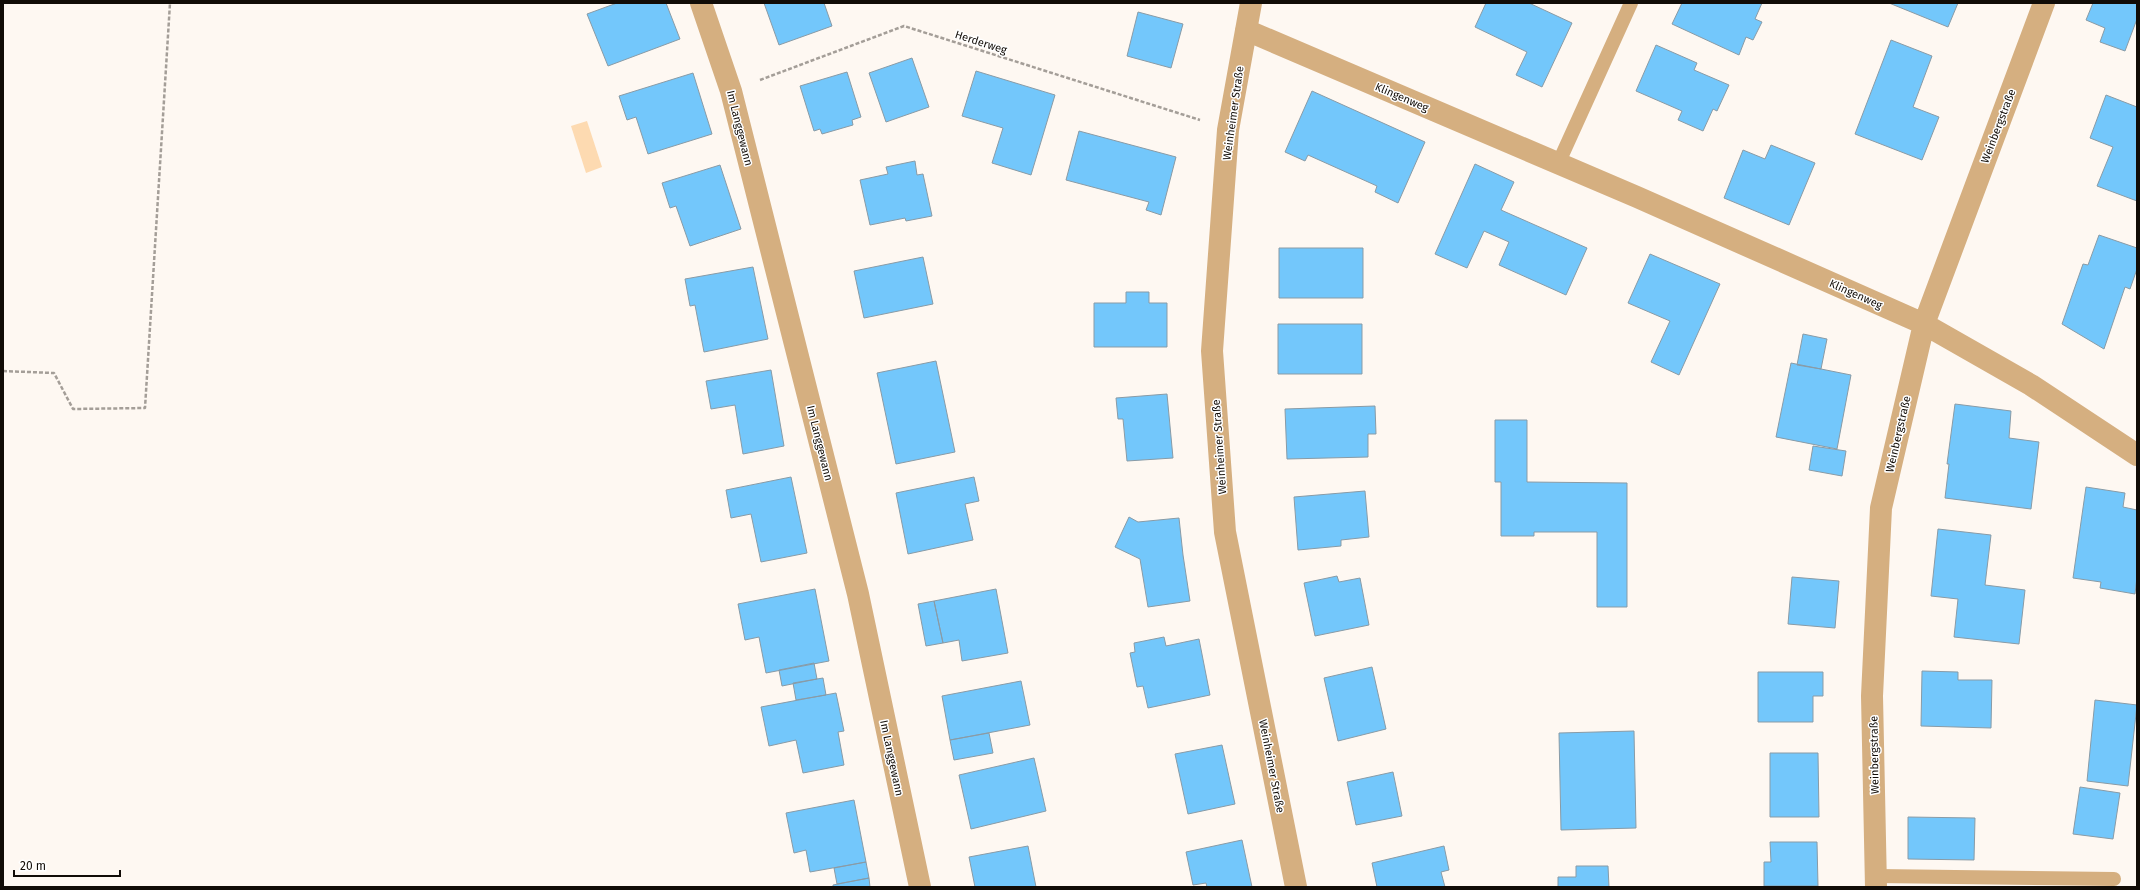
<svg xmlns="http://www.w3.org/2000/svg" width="2140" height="890" font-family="'Fira Sans',sans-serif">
	<rect width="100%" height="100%" fill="#fef8f2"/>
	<path fill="#fddab1" d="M587,121L602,167L586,173L571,126Z"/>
	<path fill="#73c7fb" stroke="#899ba6" d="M617,3H666L680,39L608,66L587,14Z
		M764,3H824L832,26L779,45Z
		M1486,3H1529L1572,23L1542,87L1516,75L1527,52L1475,27Z
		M1682,3H1762L1755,19L1762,22L1753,40L1746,37L1739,55L1672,24Z
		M1889,3H1958L1948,27Z
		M2093,3H2137V19L2125,51L2100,42L2105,28L2086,20Z
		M1138,12L1183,24L1171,68L1127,56Z
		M1891,40L1932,56L1913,107L1939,117L1922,160L1855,134Z
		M1656,45L1697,63L1694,70L1729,85L1717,111L1713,109L1703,131L1678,120L1682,111L1636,91Z
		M912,58L929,107L886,122L869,73Z
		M976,71L1055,95L1031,175L992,163L1003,128L962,116Z
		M847,72L861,117L852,120L853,125L822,134L820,129L814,131L800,86Z
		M693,73L712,134L648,154L636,117L627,120L619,96Z
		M1312,91L1425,142L1398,203L1375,192L1377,186L1308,155L1305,161L1285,152Z
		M2106,95L2137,107V201L2097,186L2113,147L2090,138Z
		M1079,131L1176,157L1161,215L1146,210L1149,202L1066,180Z
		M1771,145L1815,163L1789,225L1724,198L1743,150L1765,159Z
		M915,161L917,175L923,174L932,216L906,221L905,218L870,225L860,180L888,174L886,167Z
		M1475,164L1514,182L1501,210L1587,248L1566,295L1499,265L1509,242L1484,231L1467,268L1435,254Z
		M720,165L741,229L690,246L676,206L670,208L662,183Z
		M2099,235L2137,248V269L2130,289L2125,287L2104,349L2062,324L2083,264L2088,265Z
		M1279,248H1363V298H1279Z
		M1650,254L1720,284L1679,375L1651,362L1670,321L1628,303Z
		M923,257L933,304L864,318L854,271Z
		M753,267L768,339L704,352L695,305L690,306L685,279Z
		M1126,292H1149V303H1167V347H1094V303H1126Z
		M1278,324H1362V374H1278Z
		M1803,334L1827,339L1821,369L1797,365Z
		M936,361L955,452L896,464L877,373Z
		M1791,363L1851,375L1837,449L1776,437Z
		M771,370L784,446L743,454L735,405L711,409L706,381Z
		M1167,394L1173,458L1127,461L1123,419H1118L1116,398Z
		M1955,404L2011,411L2009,438L2039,442L2031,509L1945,498L1949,464H1947Z
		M1375,406L1376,434H1368V457L1287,459L1285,409Z
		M1495,420H1527V482L1627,483V607H1597V532H1534V536H1501V482H1495Z
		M1813,446L1846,451L1842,476L1809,470Z
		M791,477L807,553L761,562L751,514L731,518L726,490Z
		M974,477L979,501L965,504L973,540L908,554L896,493Z
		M2086,487L2125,493L2123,507L2137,510V577L2135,594L2100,588L2101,582L2073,578Z
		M1365,491L1369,537L1341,540V546L1298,550L1294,497Z
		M1129,517L1138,522L1179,518L1183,555L1190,601L1148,607L1140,559L1115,547Z
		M1938,529L1991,535L1985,585L2025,590L2019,644L1954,637L1958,599L1931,596Z
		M1337,576L1339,582L1360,578L1369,625L1315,636L1304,583Z
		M1792,577L1839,581L1835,628L1788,624Z
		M815,589L829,661L766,673L759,637L745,640L738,604Z
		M996,589L1008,653L962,661L959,640L943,643L934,601Z
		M934,601L943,643L926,646L918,604Z
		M1164,637L1166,646L1199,639L1210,695L1148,708L1143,686L1137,687L1130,653L1135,652L1134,643Z
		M814,663L817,679L782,686L779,670Z
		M1372,667L1386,729L1338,741L1324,678Z
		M1922,671L1958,672V680H1992L1991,728L1921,726Z
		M1758,672H1823V696H1813V722H1758Z
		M823,678L826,695L796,700L793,683Z
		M1021,681L1030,725L950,740L942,696Z
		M836,693L844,731L838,732L844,765L803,773L796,740L769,746L761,707Z
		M2095,700L2137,705L2128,786L2087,781Z
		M1634,731L1636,828L1561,830L1559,733Z
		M989,733L993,753L954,760L950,740Z
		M1222,745L1235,804L1188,814L1175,754Z
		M1770,753H1818L1819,817H1770Z
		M1034,758L1046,811L971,829L959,775Z
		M1393,772L1402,816L1356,825L1347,782Z
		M2080,787L2120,793L2113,839L2073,834Z
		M854,800L866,862L810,872L806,850L794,853L786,813Z
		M1908,817L1975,818L1974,860L1908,859Z
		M1242,840L1252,887H1207L1206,883L1193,885L1186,852Z
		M1770,842H1817L1818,886H1764V862H1771Z
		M1028,846L1036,887H975L969,857Z
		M1444,846L1449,870L1441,872L1445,887H1377L1372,863Z
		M866,862L869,878L837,884L834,868Z
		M1576,866H1608L1609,887H1558V877H1576Z
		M869,878L870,887H833V885Z"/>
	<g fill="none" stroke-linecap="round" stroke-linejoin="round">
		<path stroke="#a49e98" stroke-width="2.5" stroke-dasharray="4 2" stroke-linecap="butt" d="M760,80L904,26L1200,120
			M3,371L54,373L73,409L145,408L170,3"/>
		<path stroke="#d5af80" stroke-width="14" d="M1558,164L1631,3
			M1877,876L2114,879"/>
		<path stroke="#d5af80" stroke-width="22" d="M701,3L731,91L858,594L920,887
			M1251,3L1228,130L1212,351L1225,532L1296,887
			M1246,30L1637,197L1924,324L2031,385L2137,455
			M1876,887L1872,696L1881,508L1924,324L2044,3"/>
	</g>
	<g text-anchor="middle" stroke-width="3" stroke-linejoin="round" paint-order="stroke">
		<g font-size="11" fill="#110c07" stroke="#fff">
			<text transform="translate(981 42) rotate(18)" y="4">Herderweg</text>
			<text transform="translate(1402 97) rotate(23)" y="4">Klingenweg</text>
			<text transform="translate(1233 113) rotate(-82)" y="4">Weinheimer Straße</text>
			<text transform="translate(1998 126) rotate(-69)" y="4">Weinbergstraße</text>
			<text transform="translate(740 128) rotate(76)" y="4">Im Langgewann</text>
			<text transform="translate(1856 294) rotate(24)" y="4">Klingenweg</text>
			<text transform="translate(1898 434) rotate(-77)" y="4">Weinbergstraße</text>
			<text transform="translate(820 443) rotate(76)" y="4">Im Langgewann</text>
			<text transform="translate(1219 447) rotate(-94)" y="4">Weinheimer Straße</text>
			<text transform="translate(1874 755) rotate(-91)" y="4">Weinbergstraße</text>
			<text transform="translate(892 758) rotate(78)" y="4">Im Langgewann</text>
			<text transform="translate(1272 766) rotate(79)" y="4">Weinheimer Straße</text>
		</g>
	</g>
	<rect width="2140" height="890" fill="none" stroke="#110c07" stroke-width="8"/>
	<path d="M14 870v6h106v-6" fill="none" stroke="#110c07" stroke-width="2"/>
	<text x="20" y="870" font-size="12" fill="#110c07" stroke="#ffffff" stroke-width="3" paint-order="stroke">20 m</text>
</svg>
